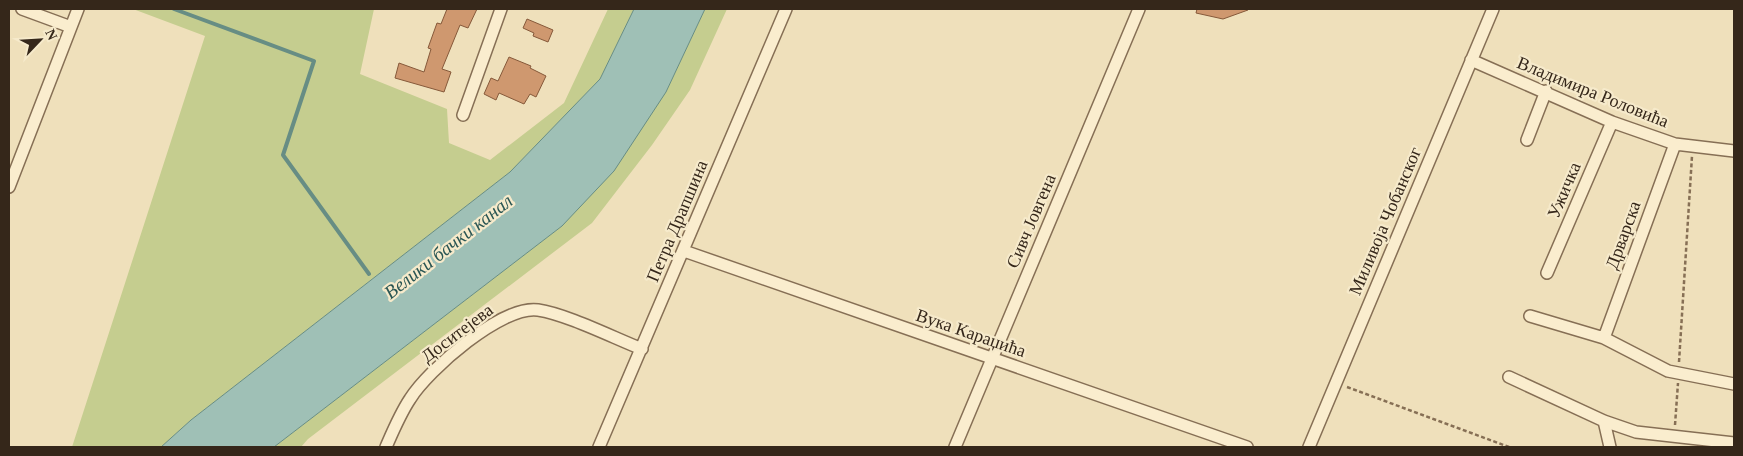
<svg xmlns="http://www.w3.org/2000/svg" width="1743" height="456" font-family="Georgia,serif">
	<rect width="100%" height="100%" fill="#efe0bb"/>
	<path fill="#c5cd8f" d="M133,9H374L360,74L447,109L449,143L490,160L564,103L608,9H634L600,79L510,172L191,420L161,447H72L205,36Z
		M705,9H727L690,90L652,145L592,223L308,439L301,447H274L562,226L666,92Z"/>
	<path fill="#9fc0b6" stroke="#678d84" d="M634,9H705L666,92L614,171L562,226L274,447H161L191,420L510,172L600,79Z"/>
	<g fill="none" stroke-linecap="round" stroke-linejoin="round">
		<path stroke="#678d84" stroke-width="4" d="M174,9L314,61L283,155L369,274"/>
	</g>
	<path fill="#cf986f" stroke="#86593a" d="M447,9H477L468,28L460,25L442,69L451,72L444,92L395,78L399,63L424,72L431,49L428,48L437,23L441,24Z
		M1197,9H1248V10L1223,19L1196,13Z
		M527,19L553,30L548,42L533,36L534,33L523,28Z
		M509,57L531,66L530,68L546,76L536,97L530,94L524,104L499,93L496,100L484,94L491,78L498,81Z"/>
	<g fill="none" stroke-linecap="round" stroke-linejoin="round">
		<defs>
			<path id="minor" d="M22,9L71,27
				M1471,60L1612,122L1675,144L1734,151
				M463,115L501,9
				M1527,140L1546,91
				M9,187L78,9
				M684,251L1247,447
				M1547,273L1612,122
				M1530,316L1604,338L1668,371L1734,384
				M1604,338L1675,144
				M1509,377L1604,421L1636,432L1734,443
				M1604,421L1610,447
				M386,447C393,431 400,414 410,399C428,370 502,305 538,310C566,314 614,338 642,349
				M599,447L786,9
				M955,447L1139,9
				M1309,447L1493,9"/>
		</defs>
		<use href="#minor" stroke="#866f55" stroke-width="14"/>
		<path stroke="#866f55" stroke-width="2.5" stroke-dasharray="4 2.5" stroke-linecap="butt" d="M1679,362L1692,156
			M1347,387L1509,447
			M1675,425L1678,383"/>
		<use href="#minor" stroke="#faedce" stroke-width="11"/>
	</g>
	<g text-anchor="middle" stroke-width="4.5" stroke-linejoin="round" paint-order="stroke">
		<g font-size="18" fill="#35271a" stroke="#f6eacb">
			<text transform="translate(1593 92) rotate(22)" y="6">Владимира Роловића</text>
			<text transform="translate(1564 190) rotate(-67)" y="6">Ужичка</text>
			<text transform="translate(677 221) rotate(-67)" y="6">Петра Драпшина</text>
			<text transform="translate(1031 221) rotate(-67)" y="6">Сивч Јовгена</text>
			<text transform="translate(1385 221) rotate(-67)" y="6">Миливоја Чобанског</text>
			<text transform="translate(1623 235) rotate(-70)" y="6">Дрварска</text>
			<text transform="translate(457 333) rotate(-37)" y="6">Доситејева</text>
			<text transform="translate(971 333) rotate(19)" y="6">Вука Караџића</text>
		</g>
		<g font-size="19" font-style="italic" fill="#295553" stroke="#f6eacb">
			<text transform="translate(448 246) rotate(-38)" y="7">Велики бачки канал</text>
		</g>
	</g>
	<rect width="1743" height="456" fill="none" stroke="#35271a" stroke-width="20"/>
	<g transform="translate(40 40) rotate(65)" stroke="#f6eacb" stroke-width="4" paint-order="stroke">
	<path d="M0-4L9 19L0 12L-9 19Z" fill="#35271a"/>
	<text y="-8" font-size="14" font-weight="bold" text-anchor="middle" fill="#35271a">N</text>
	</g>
</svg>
